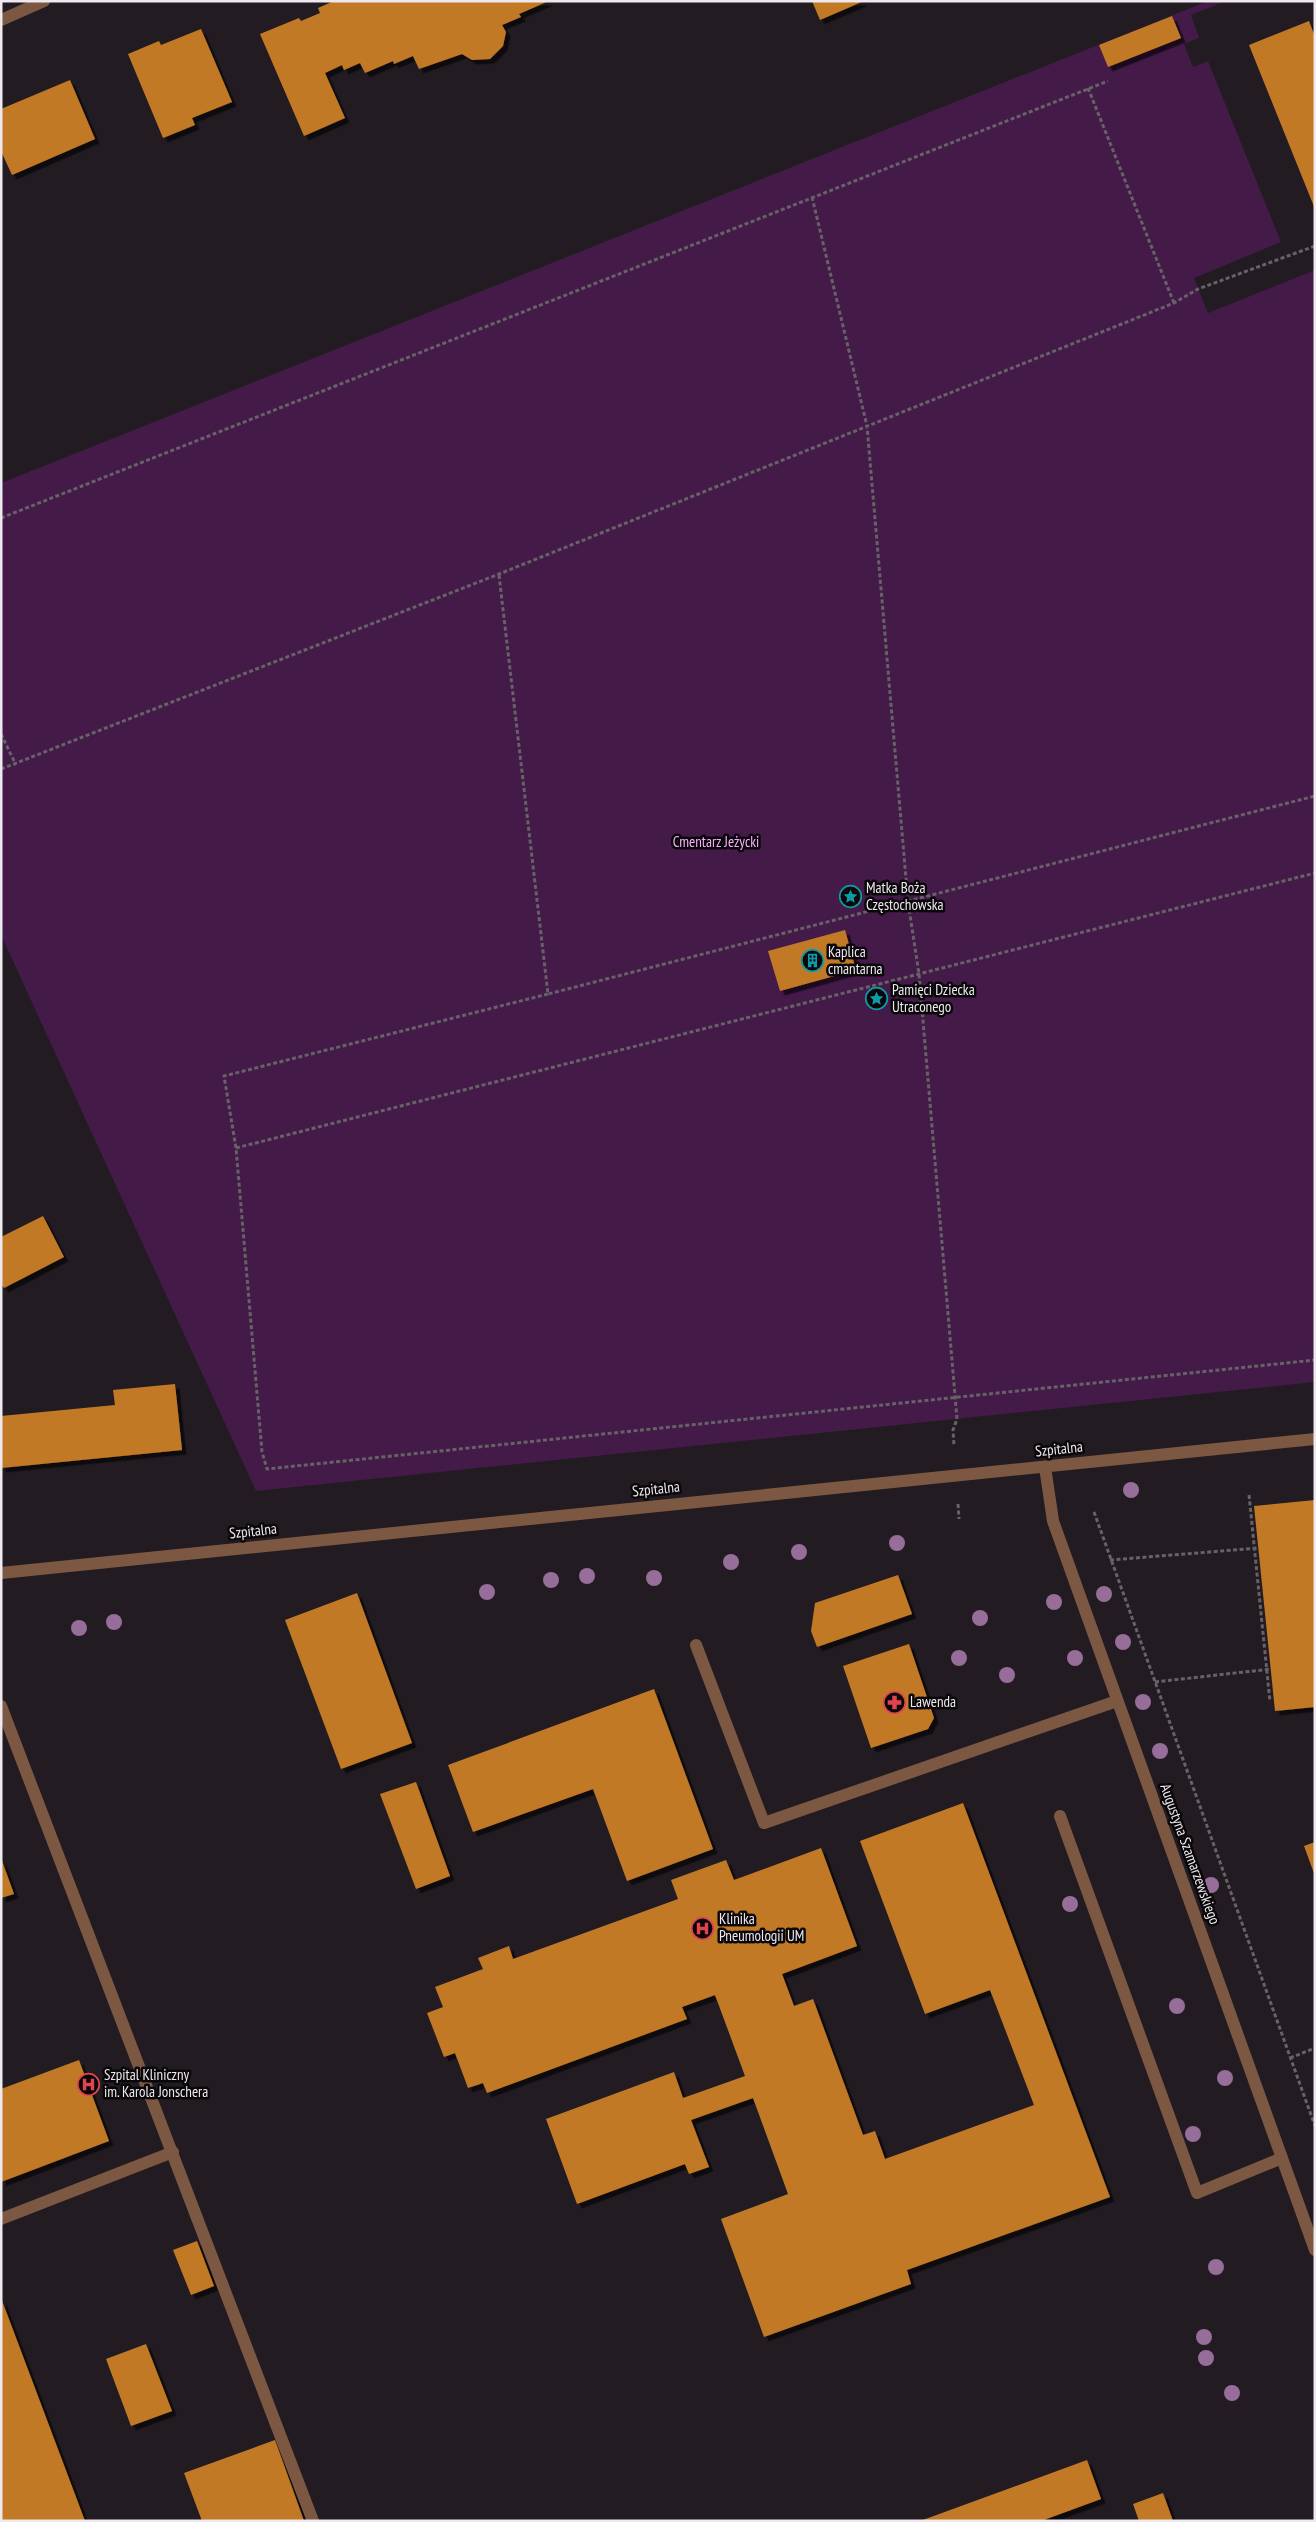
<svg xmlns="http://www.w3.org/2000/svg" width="1316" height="2522" font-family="'PT Sans Narrow',sans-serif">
	<defs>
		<filter id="shadow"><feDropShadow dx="4.5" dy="4.5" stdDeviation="0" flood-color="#0009"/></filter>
	</defs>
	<rect width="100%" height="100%" fill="#221c22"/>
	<path fill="#431a48" d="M1208,1H1226L1191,15L1199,38L1184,44L1193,67L1208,61L1281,242L1194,278L1208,313L1315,270V1382L256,1491L1,935V483Z"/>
	<path fill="#c27928" filter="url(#shadow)" d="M334,1H549L519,14L521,17L502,25L506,32L503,46L490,59L472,60L462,54L419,69L413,56L394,64L393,61L365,73L360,63L344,70L342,65L325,73L345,118L304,136L260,34L299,18L301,21L320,13L318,8Z
		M812,1H864L820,20Z
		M1172,16L1181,38L1108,67L1099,45Z
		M1309,21L1315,37V209L1249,45Z
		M201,29L232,102L192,118L195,125L163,138L128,54L159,41L161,45Z
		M70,80L95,139L12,175L1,151V109Z
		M845,930L856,970L780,991L768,951Z
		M43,1216L64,1257L4,1288L1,1284V1237Z
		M175,1384L182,1450L1,1468V1416L115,1405L113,1390Z
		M1315,1500V1707L1275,1711L1254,1506Z
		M898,1575L912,1614L817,1647L811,1631L815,1603Z
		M357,1593L412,1743L341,1769L285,1620Z
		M909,1644L934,1718L928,1729L871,1748L843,1666Z
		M654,1689L713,1849L627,1881L593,1789L473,1832L448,1765Z
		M416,1782L450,1876L416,1889L380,1794Z
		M963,1803L1110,2197L907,2270L911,2284L764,2337L721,2219L788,2194L753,2098L691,2120L709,2167L689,2174L685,2164L577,2204L546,2119L674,2072L683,2098L745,2076L715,1995L682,2007L687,2019L487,2093L483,2083L468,2088L455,2053L444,2057L427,2013L443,2007L435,1987L483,1969L478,1958L509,1946L513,1959L678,1899L671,1880L726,1860L734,1880L821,1848L857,1946L782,1974L794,2006L813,1999L863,2135L875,2131L885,2159L1034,2105L990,1990L925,2014L860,1841Z
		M1315,1842V1876L1304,1846Z
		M1,1858L14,1894L1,1898Z
		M79,2060L109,2141L1,2182V2089Z
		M197,2241L214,2286L191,2295L173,2250Z
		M1,2298L85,2521H1Z
		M146,2344L172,2411L131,2426L106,2359Z
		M275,2440L304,2521H202L184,2473Z
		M1087,2460L1101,2499L1041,2521H920Z
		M1163,2493L1173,2521H1139L1133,2504Z"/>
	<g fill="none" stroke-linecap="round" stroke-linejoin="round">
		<path stroke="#676267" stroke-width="3" stroke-dasharray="4 2.5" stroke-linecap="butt" d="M1088,88L1174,303
			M812,197L867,426L908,902L919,974L957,1419L953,1430L954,1446
			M1,518L1108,81
			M499,575L548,994L1315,796
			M1,734L16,765
			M1,769L499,574L1174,303L1198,289L1315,246
			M548,994L224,1076L236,1148L262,1452L267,1469L1315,1360
			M236,1148L1315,873
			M1249,1495L1270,1702
			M958,1504L959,1519
			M1094,1512L1315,2126
			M1110,1560L1259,1548
			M1155,1682L1271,1669
			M1290,2058L1315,2048"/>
		<path stroke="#7c5842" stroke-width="12" d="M1,20L44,1
			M1045,1467L1053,1521L1315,2250
			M1,1573L1315,1439
			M696,1645L764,1823L1117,1701
			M1,1706L313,2521
			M1060,1816L1197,2193L1282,2158
			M1,2219L173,2152"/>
	</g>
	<g fill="#976d9a">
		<circle cx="1131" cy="1490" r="8"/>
		<circle cx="897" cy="1543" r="8"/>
		<circle cx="799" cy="1552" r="8"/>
		<circle cx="731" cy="1562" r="8"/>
		<circle cx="587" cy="1576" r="8"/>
		<circle cx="654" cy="1578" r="8"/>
		<circle cx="551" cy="1580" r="8"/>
		<circle cx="487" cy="1592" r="8"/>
		<circle cx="1104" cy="1594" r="8"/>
		<circle cx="1054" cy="1602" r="8"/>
		<circle cx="980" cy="1618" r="8"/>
		<circle cx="114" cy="1622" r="8"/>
		<circle cx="79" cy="1628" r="8"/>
		<circle cx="1123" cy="1642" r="8"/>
		<circle cx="959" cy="1658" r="8"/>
		<circle cx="1075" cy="1658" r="8"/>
		<circle cx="1007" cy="1675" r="8"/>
		<circle cx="1143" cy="1702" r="8"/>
		<circle cx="1160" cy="1751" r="8"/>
		<circle cx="1211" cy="1885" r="8"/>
		<circle cx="1070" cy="1904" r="8"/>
		<circle cx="1177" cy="2006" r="8"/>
		<circle cx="1225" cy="2078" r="8"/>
		<circle cx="1193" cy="2134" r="8"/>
		<circle cx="1216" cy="2267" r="8"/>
		<circle cx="1204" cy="2337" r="8"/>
		<circle cx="1206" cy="2358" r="8"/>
		<circle cx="1232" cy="2393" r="8"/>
	</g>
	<defs>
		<symbol id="sight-ring" viewBox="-11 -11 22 22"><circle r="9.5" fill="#0a070a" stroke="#0f9aa8" stroke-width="1.5"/><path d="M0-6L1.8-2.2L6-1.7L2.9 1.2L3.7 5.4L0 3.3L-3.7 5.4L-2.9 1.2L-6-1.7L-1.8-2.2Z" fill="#0f9aa8"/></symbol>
		<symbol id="building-ring" viewBox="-11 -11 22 22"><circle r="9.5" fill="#0a070a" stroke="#0f9aa8" stroke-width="1.5"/><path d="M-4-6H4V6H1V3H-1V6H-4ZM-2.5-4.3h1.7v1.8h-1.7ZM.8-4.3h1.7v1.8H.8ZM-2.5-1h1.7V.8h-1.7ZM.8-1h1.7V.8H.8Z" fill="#0f9aa8"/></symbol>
		<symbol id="pharmacy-ring" viewBox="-11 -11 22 22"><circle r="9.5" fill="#0a070a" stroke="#e0444e" stroke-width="1.5"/><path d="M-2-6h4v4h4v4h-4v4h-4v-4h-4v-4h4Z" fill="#e0444e"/></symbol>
		<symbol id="hospital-ring" viewBox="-11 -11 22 22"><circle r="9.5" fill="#0a070a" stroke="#e0444e" stroke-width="1.5"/><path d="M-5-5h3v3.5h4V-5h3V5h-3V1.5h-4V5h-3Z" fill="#e0444e"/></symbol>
	</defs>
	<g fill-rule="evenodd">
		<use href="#sight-ring" x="838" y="884" width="25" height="25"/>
		<use href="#building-ring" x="800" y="948" width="25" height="25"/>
		<use href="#sight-ring" x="864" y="986" width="25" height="25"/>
		<use href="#pharmacy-ring" x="882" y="1690" width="25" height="25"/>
		<use href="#hospital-ring" x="690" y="1916" width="25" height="25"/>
		<use href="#hospital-ring" x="76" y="2072" width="25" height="25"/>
	</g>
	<g text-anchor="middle" stroke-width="5" stroke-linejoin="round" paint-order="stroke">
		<g font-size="15" fill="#f6b0fc" stroke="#0a070a">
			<text x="716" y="847">Cmentarz Jeżycki</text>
		</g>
		<g font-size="15" fill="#ede9ee" stroke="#0a070a" text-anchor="start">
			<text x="866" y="893">Matka Boża<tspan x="866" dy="17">Częstochowska</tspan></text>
			<text x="828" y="957">Kaplica<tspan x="828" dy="17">cmantarna</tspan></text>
			<text x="892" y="995">Pamięci Dziecka<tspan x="892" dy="17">Utraconego</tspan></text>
			<text x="910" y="1707">Lawenda</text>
			<text x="719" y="1924">Klinika<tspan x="719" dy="17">Pneumologii UM</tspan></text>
			<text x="104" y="2080">Szpital Kliniczny<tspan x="104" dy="17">im. Karola Jonschera</tspan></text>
		</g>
		<g font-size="15" fill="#ede9ee" stroke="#0a070a">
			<text transform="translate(1059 1449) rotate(-6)" y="5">Szpitalna</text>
			<text transform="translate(656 1489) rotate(-6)" y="5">Szpitalna</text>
			<text transform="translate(253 1531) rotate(-6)" y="5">Szpitalna</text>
			<text transform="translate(1190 1854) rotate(70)" y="5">Augustyna Szamarzewskiego</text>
		</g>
	</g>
	<rect width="1316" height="2522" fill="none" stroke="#ede9ee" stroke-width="5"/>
</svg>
